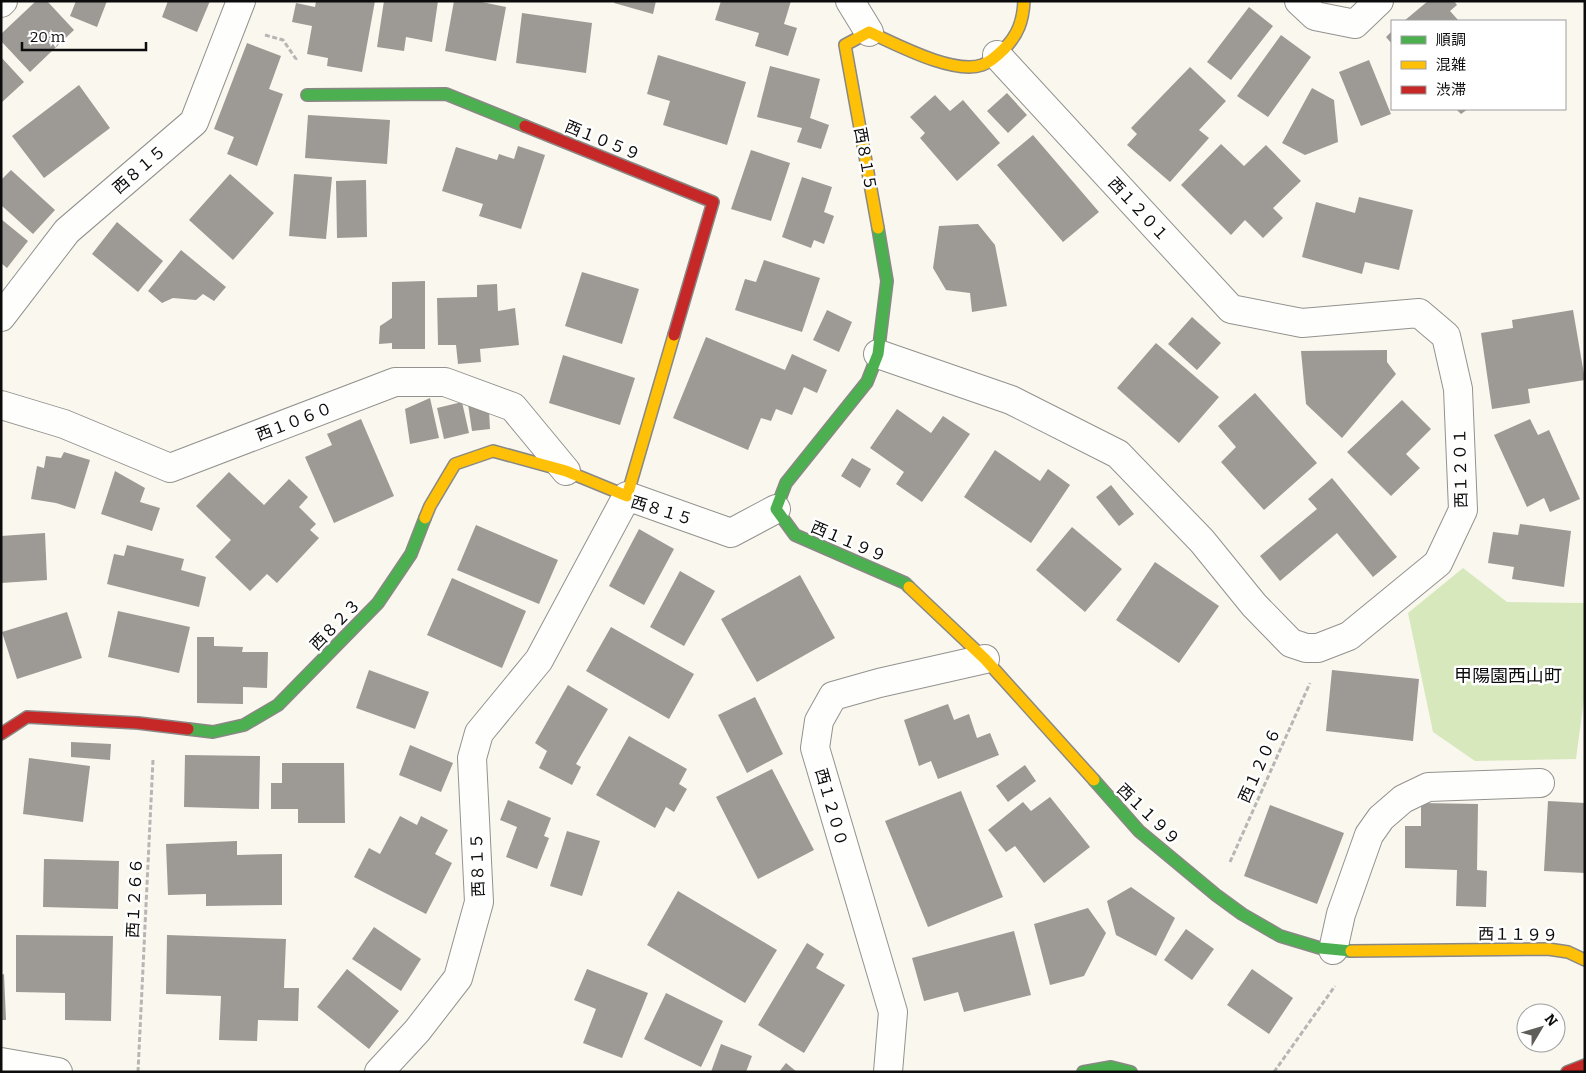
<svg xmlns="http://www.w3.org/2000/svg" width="1586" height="1073" font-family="Bitter,'Noto Sans JP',serif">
	<rect width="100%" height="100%" fill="#faf7ef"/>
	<path fill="#d7e8bc" d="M1463,568L1507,602L1585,603V692L1576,759L1475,761L1433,732L1408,613Z"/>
	<path fill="#9d9a95" d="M36,1H47L74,30L30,72L1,41V34Z
		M76,1H107L97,27L70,16Z
		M168,1H210L197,32L162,17Z
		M316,1H375L362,72L327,66L328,58L307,54L312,26L292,22L296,3L315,7Z
		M384,1H438L432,42L406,37L404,51L377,47Z
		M454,1H477L506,7L496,61L445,51Z
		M615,1H656L653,14L614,3Z
		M721,1H791L784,24L797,28L788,56L755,46L759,33L715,20Z
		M1428,1H1454L1457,5L1450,11L1459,21H1404Z
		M1249,7L1273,26L1231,80L1207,62Z
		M522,13L592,23L586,73L516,63Z
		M1392,31V44L1386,37Z
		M1281,35L1311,57L1268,117L1237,96Z
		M247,43L281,56L269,89L283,94L257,166L227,154L234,137L214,129Z
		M658,55L746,82L727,145L663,125L670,101L647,94Z
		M1,57L24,82L1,103Z
		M1369,60L1391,114L1361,126L1339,72Z
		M770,66L820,79L810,118L829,125L821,149L797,142L802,128L757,117Z
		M1190,67L1226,101L1199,130L1209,138L1170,182L1127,145L1137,134L1131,128Z
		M79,85L110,128L44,178L12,136Z
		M1312,88L1334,100L1338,142L1305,155L1282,143Z
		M1007,93L1027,115L1008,133L987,111Z
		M935,95L950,111L963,100L1000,143L957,181L920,138L925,133L910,117Z
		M1456,109H1468L1461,114Z
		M308,115L390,120L387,164L305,158Z
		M1033,135L1099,212L1063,242L997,165Z
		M1221,144L1244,166L1266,145L1301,181L1273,208L1283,218L1263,238L1245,220L1231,235L1181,185Z
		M518,146L545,155L521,229L479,216L483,204L442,191L456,147L497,160L499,154L514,159Z
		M751,150L790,163L771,221L731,209Z
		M11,170L55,210L33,234L1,205V180Z
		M230,174L274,213L233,260L189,220Z
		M294,174L332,177L326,239L289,236Z
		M802,177L832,187L824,212L834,216L824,244L814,240L811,248L782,237Z
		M366,180L367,237L337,238L336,181Z
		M1359,197L1413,210L1399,270L1365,262L1362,274L1302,257L1316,202L1355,213Z
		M1,219L28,241L7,268L1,263Z
		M117,222L163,261L138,292L92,254Z
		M978,224L995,245L1007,306L972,312L970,293L946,290L933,268L939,226Z
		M181,250L226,287L214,301L203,294L196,300L173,298L162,303L148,291Z
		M764,260L820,278L802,332L735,310L745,279L756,282Z
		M582,272L639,289L622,344L565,326Z
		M425,281V349H392V343L379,344L380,326L392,318V282Z
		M497,284L498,311L515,308L519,345L480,349L481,362L458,364L456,345H438L437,298L477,297V285Z
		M827,310L852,322L839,352L813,340Z
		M1573,310L1585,380L1528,389L1530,403L1492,409L1481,333L1513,328L1512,320Z
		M1192,317L1221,343L1197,370L1168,344Z
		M706,337L785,370L792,354L827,370L817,393L804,387L792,415L776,409L771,421L761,418L748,450L673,418Z
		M1156,343L1219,397L1179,443L1117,388Z
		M1387,350V362L1396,374L1342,438L1306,404L1301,351Z
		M563,355L635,378L620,425L549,403Z
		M1255,393L1317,463L1264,510L1221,462L1236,447L1218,426Z
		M430,398L439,438L410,444L405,409Z
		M1402,400L1431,429L1406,454L1420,468L1391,496L1347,452Z
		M462,402L469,433L444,439L437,408Z
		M468,404L489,411L490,429L472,431Z
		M897,409L931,433L943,416L970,434L922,502L896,484L904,472L870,448Z
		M361,419L394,496L334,523L305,457L332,445L327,434Z
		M1530,419L1538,435L1549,430L1580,499L1550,512L1544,498L1527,507L1494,435Z
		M995,450L1040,481L1048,469L1070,485L1031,543L964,497Z
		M64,452L90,460L75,509L56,503L31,499L37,466L44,468L46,456L61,458Z
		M852,458L871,469L860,488L841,476Z
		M115,471L145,488L140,502L160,508L152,531L101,514Z
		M229,472L264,505L289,479L308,497L299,507L316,524L310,530L319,538L277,583L267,574L250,591L215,557L231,540L196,506Z
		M1332,478L1397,557L1373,577L1337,533L1280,581L1260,556L1317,509L1308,499Z
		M1111,485L1134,514L1119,526L1096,497Z
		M1520,524L1571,531L1564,587L1512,579L1514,567L1488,563L1493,532L1518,535Z
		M476,525L558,560L539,604L457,570Z
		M1072,527L1122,569L1085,612L1036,570Z
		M639,529L674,549L644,605L609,586Z
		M45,533L47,580L1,583V536Z
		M127,545L184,559L181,570L206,577L199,607L107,584L114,554L124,556Z
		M1155,562L1219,606L1179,663L1116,620Z
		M680,571L715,591L684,646L650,627Z
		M800,575L835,638L757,682L721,619Z
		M452,578L526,611L502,668L427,635Z
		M118,611L190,627L179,673L108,657Z
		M67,612L82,658L17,679L2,632Z
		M611,627L694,674L669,719L586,671Z
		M197,637H214V646L243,647L242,652H268L267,688L243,687V704L197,703Z
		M369,670L429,692L415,729L356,708Z
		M1332,670L1419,679L1413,741L1326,731Z
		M568,685L608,709L576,764L581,767L572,785L539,768L547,751L535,743Z
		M755,697L783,754L747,773L718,715Z
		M948,704L954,720L969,714L977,738L990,733L999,755L938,779L931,761L919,766L904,720Z
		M629,736L687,769L679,784L687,789L674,812L666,807L655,828L596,795Z
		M71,742L111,744L110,760L71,757Z
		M410,745L453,763L441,792L399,775Z
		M185,755L260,756L259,809L184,807Z
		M29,758L90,766L83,822L23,814Z
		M282,763H344L345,823H298V809H271V783H282Z
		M1025,765L1036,781L1008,802L996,786Z
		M772,769L814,850L758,879L716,797Z
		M961,791L1003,897L928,927L885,821Z
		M1050,797L1090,847L1044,883L1015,846L1006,852L988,830L1023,802L1031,811Z
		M508,800L551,818L544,836L549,838L537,869L506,857L517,827L500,820Z
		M1548,801L1585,803V873L1544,871Z
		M1421,803L1478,804L1477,870L1487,871L1486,907L1456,906L1457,870L1405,868V826H1421Z
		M1270,805L1344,833L1317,904L1244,876Z
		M400,816L417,825L421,816L448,830L435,854L452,863L426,914L354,877L369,848L380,854Z
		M567,831L600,841L582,896L550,886Z
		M237,841V855L282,854V905L206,906V894L168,895L166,844Z
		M44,859L119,861L118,909L43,907Z
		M1131,887L1175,918L1156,956L1116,935L1107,901Z
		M678,891L777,950L745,1003L647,945Z
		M1088,908L1106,933L1084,976L1050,985L1034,924Z
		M374,927L421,959L401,991L352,959Z
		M1186,929L1214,949L1192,980L1164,960Z
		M1014,931L1031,995L964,1012L958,992L924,1001L912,958Z
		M16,935L113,936L111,1021L65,1020V993L16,992Z
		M167,935L286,939L284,988H299L298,1021L258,1020L257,1041L219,1040L221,996L166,994Z
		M807,943L824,954L816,968L845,985L804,1053L758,1025Z
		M347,969L399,1011L369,1049L317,1007Z
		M587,969L648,993L622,1058L583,1043L596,1009L574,1000Z
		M1252,969L1293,998L1269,1034L1227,1005Z
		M4,974L6,1020H1V975Z
		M666,993L723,1021L701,1067L644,1039Z
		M721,1044L752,1056L746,1072H711Z
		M786,1063L797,1072H779Z"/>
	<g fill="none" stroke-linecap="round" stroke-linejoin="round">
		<defs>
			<path id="street" d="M850,1L869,32
				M1299,1L1315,16L1355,24L1379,1
				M1,3L3,1
				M1,317L67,231L194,122L241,1
				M878,354L1011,400L1118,454L1202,541L1254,605L1291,643L1306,648H1318L1349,636L1438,563L1463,510L1458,389L1446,336L1419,313L1302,323L1231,309L997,55
				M1,405L64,424L170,468L395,382H445L513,407L566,471
				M1333,950L1341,914L1369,835L1381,818L1403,799L1428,787L1540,783
				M1,1062L58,1072
				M379,1072L417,1031L458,978L479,902L472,758L479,733L539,660L627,496L731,533L776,509
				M888,1072L893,1012L815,748L819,721L833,696L879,683L985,659"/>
			<path id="fast" d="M307,95L446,94L525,126
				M878,228L887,281L878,354L867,382L786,483L776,509L795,535L905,583L909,587
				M188,729L213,732L244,725L278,705L378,603L411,554L425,518
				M1094,780L1139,831L1216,895L1242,914L1280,936L1320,948L1351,951
				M1083,1072L1111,1067L1131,1072"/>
			<path id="slow" d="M878,228L845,45L869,32C896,44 953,75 982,65C991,62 998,55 1004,49C1018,35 1023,21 1024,1
				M425,518L430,506L455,464L493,451L566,471L627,496L674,335
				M909,587L985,659L1094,780
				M1351,951L1548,949L1568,952L1585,960"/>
			<path id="jam" d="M525,126L713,202L674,335
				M1,734L27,717L138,723L188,729
				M1567,1072L1585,1065"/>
		</defs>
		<use href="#street" stroke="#93928e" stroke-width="30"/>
		<use href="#fast" stroke="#8a8885" stroke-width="14"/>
		<use href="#slow" stroke="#8a8885" stroke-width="14"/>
		<use href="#jam" stroke="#8a8885" stroke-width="14"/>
		<path stroke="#b7b6b5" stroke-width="3" stroke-dasharray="5 2.5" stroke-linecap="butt" d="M265,35L283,40L296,59L295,62
			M1230,862L1310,683
			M138,1072L153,760
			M1274,1072L1335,986"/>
		<use href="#street" stroke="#fefefd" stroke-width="28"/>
		<use href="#fast" stroke="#4caf50" stroke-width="11"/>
		<use href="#slow" stroke="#ffc107" stroke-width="11"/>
		<use href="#jam" stroke="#c62828" stroke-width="11"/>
	</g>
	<g text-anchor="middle" stroke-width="5" stroke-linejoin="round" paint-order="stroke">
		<g font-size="16" fill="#0c0c0c" stroke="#fff">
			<text transform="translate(603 140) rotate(22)" y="6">西１０５９</text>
			<text transform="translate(866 159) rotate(80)" y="6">西８１５</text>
			<text transform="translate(139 169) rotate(-41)" y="6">西８１５</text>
			<text transform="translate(1139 209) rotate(47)" y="6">西１２０１</text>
			<text transform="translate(294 421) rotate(-21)" y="6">西１０６０</text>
			<text transform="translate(1460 468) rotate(-91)" y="6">西１２０１</text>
			<text transform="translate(662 510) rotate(17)" y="6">西８１５</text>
			<text transform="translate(849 541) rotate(23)" y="6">西１１９９</text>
			<text transform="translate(335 624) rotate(-46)" y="6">西８２３</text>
			<text transform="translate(1259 765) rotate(-66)" y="6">西１２０６</text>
			<text transform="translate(832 807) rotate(74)" y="6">西１２００</text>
			<text transform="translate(1149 814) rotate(44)" y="6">西１１９９</text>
			<text transform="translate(477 865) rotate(-92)" y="6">西８１５</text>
			<text transform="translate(134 898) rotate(-87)" y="6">西１２６６</text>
			<text transform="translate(1518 934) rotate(1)" y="6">西１１９９</text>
		</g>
		<g font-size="18" fill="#0c0c0c" stroke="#fff">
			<text x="1508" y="682">甲陽園西山町</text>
		</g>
	</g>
	<rect width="1586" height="1073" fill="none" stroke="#0c0c0c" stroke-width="5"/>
	<rect x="1391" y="20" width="175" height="90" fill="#ffffff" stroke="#9e9e9e"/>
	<rect x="1401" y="36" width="25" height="8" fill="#4caf50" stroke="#9e9e9e"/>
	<text x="1436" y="45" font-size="15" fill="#0c0c0c">順調</text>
	<rect x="1401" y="61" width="25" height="8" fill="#ffc107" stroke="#9e9e9e"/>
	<text x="1436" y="70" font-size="15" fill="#0c0c0c">混雑</text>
	<rect x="1401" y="86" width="25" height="8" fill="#c62828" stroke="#9e9e9e"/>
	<text x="1436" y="95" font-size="15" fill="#0c0c0c">渋滞</text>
	<g transform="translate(1541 1028) rotate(52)"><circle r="24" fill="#ffffff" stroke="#9e9e9e"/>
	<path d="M0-4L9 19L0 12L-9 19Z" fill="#5f5e5b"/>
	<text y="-8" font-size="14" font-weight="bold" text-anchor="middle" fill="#0c0c0c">N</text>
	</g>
	<path d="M22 42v8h124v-8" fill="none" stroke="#0c0c0c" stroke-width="2.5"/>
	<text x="30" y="42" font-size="15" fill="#0c0c0c" stroke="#ffffff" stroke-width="4" paint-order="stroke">20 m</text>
</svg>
